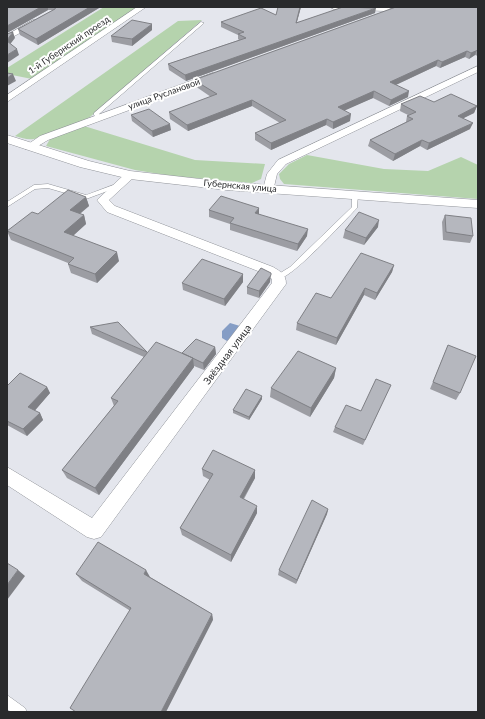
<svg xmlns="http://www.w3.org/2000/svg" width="485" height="719" font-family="Lato,sans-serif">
	<rect width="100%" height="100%" fill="#e4e6ed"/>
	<path fill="#b5d3ad" d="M104,7L137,8L32,79L7,74V68Z
		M202,20L90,117C75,125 49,136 34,139C27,140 22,138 15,136L178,21Z
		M84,126L195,160L265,164L261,179L252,183L172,176L135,170L46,146L50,139Z
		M307,155L384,169L428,171L461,157L478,165V199L284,184L280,179L279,174L289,164Z"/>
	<path fill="#859dc5" d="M230,323L240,326L232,337L227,341L222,338V331Z"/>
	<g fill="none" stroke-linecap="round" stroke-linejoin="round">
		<defs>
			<path id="service" d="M201,22L204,23L99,114L102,117L101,118H97L94,115V113Z
				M119,183L121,184V186L86,199L48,188L35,189L7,207V202L34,185L48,184L86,195Z
				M355,192L358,194L357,208C345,220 290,281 277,279L275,277L277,275L290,267L352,207V194Z
				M7,695L25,708L27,712H11L7,709Z"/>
			<path id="minor" d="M137,7H146L7,102V95Z
				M330,7H387L395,11L391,13L385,11L334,9Z
				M33,20H39L40,22L7,40V35Z
				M478,66V72L286,164L277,174L273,191H265L263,189L267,174L278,160Z
				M213,73L216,74L217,76L216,78L48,140L33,149H25L24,147L40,136Z
				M130,172L135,175L134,177L109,200L115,206L273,267C281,272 286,274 286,284L101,537L94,539L87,537L7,485V467L92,518L272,283V279L263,273L107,212L97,200L126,173Z"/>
			<path id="tertiary" d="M7,135L89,161L130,171L227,182L478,200V208L227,190L130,179L80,167L7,143Z"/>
		</defs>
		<use href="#service" stroke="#91949a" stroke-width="1"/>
		<use href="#minor" stroke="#91949a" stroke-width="1"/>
		<use href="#tertiary" stroke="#91949a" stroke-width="1"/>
		<use href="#service" fill="#fff" fill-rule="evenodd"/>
		<use href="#minor" fill="#fff" fill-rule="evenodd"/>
		<use href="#tertiary" fill="#fff" fill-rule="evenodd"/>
	</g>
	<path fill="#9c9da3" d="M7,7H99V8L38,45L20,35L18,29L53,10H48L7,33Z
		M301,7L297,22L375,13L186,81L169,70L168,64L239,40L238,39V35L221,27V22L276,15Z
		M478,7V56L475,55L469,59L465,57L440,68L436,66L396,85L408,97L389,106L373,98L344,110L350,121L333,129L326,125L271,150L255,140V133L280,123L252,106L188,131L170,119L169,112L211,97L195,86L194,80Z
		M152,30L132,46L112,42L111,36Z
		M434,102L477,106L474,113L463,118L470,129L427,150L420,146L393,161L368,146L370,140L406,122L407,116L408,115L400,111L401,104Z
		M131,115L171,130L153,137L132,121Z
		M86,197L89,206L80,214L84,215L86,224L73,236L119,261L97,283L71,273L68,264V263L11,240L7,231L38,214Z
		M209,210L259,214L307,236L297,251L230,230V224L209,217Z
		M445,215L473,236L470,243L443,240L442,222Z
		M378,227L364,245L343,238L345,230Z
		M394,265L392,272L375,300L364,295L336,345L296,330L297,323L331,298Z
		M243,282L225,306L183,290L182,283Z
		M270,282L259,298L247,294V287Z
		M90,327L147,352V353H182L215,347L216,354L204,370L194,366V367L99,495L67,478L62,470L114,406L111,398L144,357L92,334Z
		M448,345L460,393L456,400L430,389Z
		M336,368L334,378L310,417L270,397L271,388Z
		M7,386L47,387L50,393L34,411L40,413L43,420L27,436L7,425Z
		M388,391L363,445L333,432L335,427L361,411Z
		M262,396V399L249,420L233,413V410Z
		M202,469L255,470V478L244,499L257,513L231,562L182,535L180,528L210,480L203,476Z
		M328,509L327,514L296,584L278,575L279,570Z
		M76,574L150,577L212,614L213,620L129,610L82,581Z"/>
	<path fill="#7f8085" d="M41,7H48V10L7,33V26Z
		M90,7H99V8L38,45L36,39Z
		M300,7H301L295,28L296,23Z
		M376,8L375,13L186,81L185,75Z
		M152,24V30L132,46V39Z
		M13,32L15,38L8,47L7,43V40Z
		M17,49L19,55L7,63V55Z
		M477,49L475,55L469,59L471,53Z
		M467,51L465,57L440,68L442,62Z
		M438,60L436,66L389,88L390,82Z
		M13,74L16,81L7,86V78Z
		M374,91L373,98L337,114L338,107Z
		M409,91L408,97L389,106L391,100Z
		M252,100V106L188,131L187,125Z
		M477,106L474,113L456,122L458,116Z
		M351,114L350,121L333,129V122Z
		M327,119L326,125L271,150V143Z
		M473,123L470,129L427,150L429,143Z
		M170,124L171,130L153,137L152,131Z
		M422,140L420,146L393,161L395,154Z
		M86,197L89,206L73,219L70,210Z
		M259,208V215L255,213Z
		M84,215L86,224L67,241L64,232Z
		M379,220L378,227L364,245L366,238Z
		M308,229L307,236L297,251L298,244Z
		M117,252L119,261L97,283L95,274Z
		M394,265L392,272L375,300L377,293Z
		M243,274V282L225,306L224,299Z
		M271,275L270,282L259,298V291Z
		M365,288L364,295L336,345L337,338Z
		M215,347L216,354L204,370L203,363Z
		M193,358L194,367L99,495L95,488Z
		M336,368L334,378L310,417L311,408Z
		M47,387L50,393L32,414L28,407Z
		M262,396V399L249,420V417Z
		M40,413L43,420L27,436L23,429Z
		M255,470V478L240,504V497Z
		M257,506V513L231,562V555Z
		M328,509L327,514L296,584L297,580Z
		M18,570L25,576L7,600V585Z
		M146,570L150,577L147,581L144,574Z
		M212,614L213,620L166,712H161Z"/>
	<path fill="#b5b7be" stroke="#7f8085" d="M7,7H41L7,26Z
		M56,7H90L36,39L18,29L55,9Z
		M278,7H300L296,23L343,7L376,8L185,75L168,64L246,38L238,34L244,32L221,22L261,8L276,15Z
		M396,7H478V50L471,53L467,51L442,62L438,60L390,82L409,91L391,100L374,91L338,107L351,114L333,122L327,119L271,143L255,133L286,120L252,100L187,125L169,112L217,94L194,80Z
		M132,20L152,24L132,39L111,36Z
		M13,32L7,40V34Z
		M7,41L17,49L7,55Z
		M7,73L13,74L7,78Z
		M451,94L477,106L458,116L473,123L429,143L422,140L395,154L370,140L413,119L407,116L416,112L401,104L420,96L434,102Z
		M149,109L170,124L152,131L131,115Z
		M68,190L86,197L70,210L84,215L64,232L117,252L95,274L68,264L74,258L7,231L32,212L38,214Z
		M221,196L259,208L255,213L308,229L298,244L230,223L234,218L209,210Z
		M359,212L379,220L366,238L345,230Z
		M445,215L471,218L473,236L446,232Z
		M361,253L394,265L377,293L365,288L337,338L297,323L316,293L331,298Z
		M202,259L243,274L224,299L182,283Z
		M261,268L271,273V275L259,291L247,287Z
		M118,322L147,352L90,327Z
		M196,339L215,347L203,363L182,353Z
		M156,342L193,358L95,488L62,470L118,401L111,398Z
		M448,345L476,356L460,393L433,382Z
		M298,351L336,368L311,408L271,388Z
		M20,373L47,387L28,407L40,413L23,429L7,421V386Z
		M376,379L391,385L365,440L335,427L346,405L361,411Z
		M246,389L262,396L249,417L233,410Z
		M213,450L255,470L240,497L257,506L231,555L180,528L213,474L202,469Z
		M312,500L328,509L297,580L279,570Z
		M98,542L146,570L144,574L212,614L161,712H76L70,708L131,608L76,574Z
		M7,563L18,570L7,585Z"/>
	<g text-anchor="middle" stroke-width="4" stroke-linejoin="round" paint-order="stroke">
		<g font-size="9" fill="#292a2c" stroke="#fff">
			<text transform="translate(69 45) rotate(-34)" y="3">1-й Губернский проезд</text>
			<text transform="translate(164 94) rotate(-20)" y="3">улица Руслановой</text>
			<text transform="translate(240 186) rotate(5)" y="3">Губернская улица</text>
		</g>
		<g font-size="10" fill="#292a2c" stroke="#fff">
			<text transform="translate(227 354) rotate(-53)" y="4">Звёздная улица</text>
		</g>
	</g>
	<rect width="485" height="719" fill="none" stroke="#292a2c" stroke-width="16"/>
</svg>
